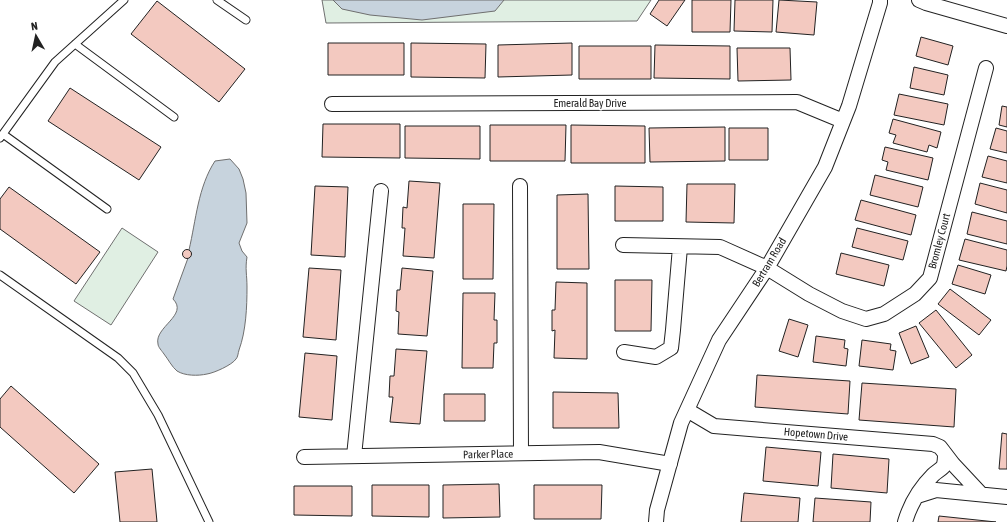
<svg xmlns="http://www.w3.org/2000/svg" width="1007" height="522" font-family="'Asap Condensed',sans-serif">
	<rect width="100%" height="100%" fill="#fff"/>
	<path fill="#e0efe3" stroke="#6f6f6f" d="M322,0H651L637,21L326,23Z
		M122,228L158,252L111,325L74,301Z"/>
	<path fill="#c7d3dd" stroke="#6f6f6f" d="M333,0H504L495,11L422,20L370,15L342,9Z
		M230,159L239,169L243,179L246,193L247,223L239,243L242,251L247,257C245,269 247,275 247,287C247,307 246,331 239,350C238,353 238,357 236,359C232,365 214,373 207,374C198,376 185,376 177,371C172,367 168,359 164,354C162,351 158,347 158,344C154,327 189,315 173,299L188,258L191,255V252L189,250C196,220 198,187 215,161Z"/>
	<path fill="#f3c9c0" stroke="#222" d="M659,0H685L667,26L650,14Z
		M692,0H731L730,32H692Z
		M735,0H773L772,32L734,31Z
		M779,0L817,2L814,35L776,32Z
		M157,1L245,69L219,102L131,34Z
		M921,37L953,46L948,65L916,56Z
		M328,43H404V75H328Z
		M411,43L486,44L485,78L411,77Z
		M572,43V75L498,77V45Z
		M655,45L730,46V79L654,78Z
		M579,46H651V79H579Z
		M737,48H790L791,80L738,81Z
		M914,67L948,75L944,95L910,88Z
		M70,88L161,147L139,180L48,121Z
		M899,94L948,104L944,125L894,115Z
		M1002,106L1007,107V127L999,125Z
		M893,119L941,132L937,148L929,145L927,152L893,143L896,135L889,133Z
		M323,124H400V158L322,157Z
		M490,125H566L565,161H490Z
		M571,125L645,126V163H571Z
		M405,126H480V159L405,158Z
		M725,127V161L650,162L649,128Z
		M729,128H768V160H729Z
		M996,128L1007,131V153L990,149Z
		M885,147L933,158L928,180L886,170L888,162L882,160Z
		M988,156L1007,161V183L982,177Z
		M875,175L923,187L918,207L870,195Z
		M409,181L440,183L434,258L403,256L405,228H402L403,207L407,208Z
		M980,183L1007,190V213L975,204Z
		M687,184H735L734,223L686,222Z
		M315,186L348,187L345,257L311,255Z
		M615,186L663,187V221H615Z
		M9,187L100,252L76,284L0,229V199Z
		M588,194L589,269H557V195Z
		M861,200L916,215L911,235L855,220Z
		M463,204H494L493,279H463Z
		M972,212L1007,221V244L967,234Z
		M857,228L908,241L903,260L852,247Z
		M965,239L1007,250V266L1006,271L959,260Z
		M182.5 254a4.5 4.5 0 1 1 9 0a4.5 4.5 0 1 1-9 0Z
		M841,253L889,265L884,286L836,274Z
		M958,265L991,275L985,294L952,284Z
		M309,268L341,270L336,340L303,337Z
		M402,268L433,271L427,336L398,334L399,312L396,311L397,290H400Z
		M615,280H652L651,331H615Z
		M556,282L587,283V359L554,358L555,330L552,331V310H555Z
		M950,289L991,320L979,335L938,304Z
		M463,293H495L494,320H497V343H494L493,368H462Z
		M936,310L972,355L956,368L919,323Z
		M789,319L808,325L798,357L779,351Z
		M916,326L929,357L911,364L899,333Z
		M816,336L845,340L844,348L848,349L846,366L813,362Z
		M862,340L891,344L890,350L896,351L893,370L859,366Z
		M396,349L427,351L420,424L390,422L393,397H389L390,376H394Z
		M305,353L337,356L332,420L299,417Z
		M757,375L850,381L848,414L755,407Z
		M862,383L956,389L954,427L859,420Z
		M11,386L99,464L74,493L0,427V399Z
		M553,392L618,393L619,428H553Z
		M444,394H485V421H444Z
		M1002,433L1007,434V469H999Z
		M766,447L821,452L818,486L763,481Z
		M833,454L889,459L887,493L831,488Z
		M152,469L157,522H120L115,472Z
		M499,484L500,517L443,518V485Z
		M372,485H429V517L372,516Z
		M534,485H602L601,519H534Z
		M294,486H352V516L294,515Z
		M744,493L800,498L798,522H741Z
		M815,498L871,502L870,522H813Z
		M939,516L996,522H938Z"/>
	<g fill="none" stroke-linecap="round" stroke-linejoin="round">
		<defs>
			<path id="lane" d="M217,0L246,20
				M75,44L174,117
				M3,134L107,209
				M0,138L55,62L124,0
				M0,275L118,358L133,373L158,415L209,522"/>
			<path id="street" d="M919,0L926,3L1007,26
				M332,104L797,102L843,121
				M520,186L521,453
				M623,245L720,247L767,268L809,294L842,311L866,319L884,314L915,294L930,278L986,68
				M624,352L656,357L671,348L673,330L680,247
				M687,410L714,426L933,444L940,447L953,464L981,494
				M354,456L381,191
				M304,457L599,452L670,464
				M917,496L936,490L1007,497
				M656,522L657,510L681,423L719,340L767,268L825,167L849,106L880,3V0
				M905,522C910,505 920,488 933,475C936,472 940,470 943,467C945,463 945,459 945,454"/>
		</defs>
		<use href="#lane" stroke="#222" stroke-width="9"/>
		<use href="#street" stroke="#222" stroke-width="16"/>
		<use href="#lane" stroke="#fff" stroke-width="7"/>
		<use href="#street" stroke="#fff" stroke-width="14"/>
	</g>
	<g text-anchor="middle" stroke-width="3" stroke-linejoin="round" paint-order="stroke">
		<g font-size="11" fill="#222" stroke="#fff">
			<text x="590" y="107">Emerald Bay Drive</text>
			<text transform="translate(939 241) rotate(-75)" y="4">Bromley Court</text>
			<text transform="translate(769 262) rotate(-59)" y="4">Bertram Road</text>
			<text transform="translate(816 434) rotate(5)" y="4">Hopetown Drive</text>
			<text transform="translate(488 454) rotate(-1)" y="4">Parker Place</text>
		</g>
	</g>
	<g transform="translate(36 36) rotate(351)" stroke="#ffffff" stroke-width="3" paint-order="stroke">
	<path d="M0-3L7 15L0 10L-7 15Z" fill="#222222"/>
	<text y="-6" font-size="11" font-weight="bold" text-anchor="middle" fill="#222222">N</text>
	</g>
</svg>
